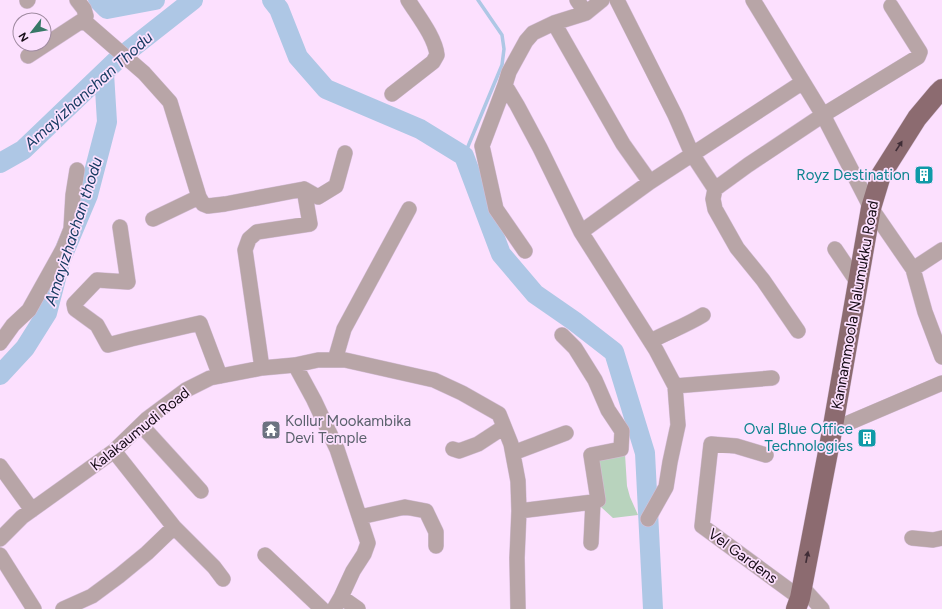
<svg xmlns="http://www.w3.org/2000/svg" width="942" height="609" font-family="Figtree,sans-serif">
	<rect width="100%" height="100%" fill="#fce0fe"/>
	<path fill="#b8d3bd" d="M625,454L627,486L630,497L638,515L613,518L601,507L594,458Z"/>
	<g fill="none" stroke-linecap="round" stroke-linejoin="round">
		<path stroke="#aec7e5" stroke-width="3.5" d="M464,156L502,65L504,49L502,35L478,0"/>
		<path stroke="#aec7e5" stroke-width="20" d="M98,0L107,9L155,0
			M272,0L279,9L298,57L326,89L420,129L464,156L501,254L535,294L574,321L614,352L645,453L653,609
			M0,163L23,150L118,59L193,0
			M0,375L25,348L47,313L61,259L88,195L107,122L104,73"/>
		<defs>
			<path id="minor" d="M577,0L586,13
				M602,0L586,13L554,23L533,33L526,41L509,72L505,85L517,105L540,148L581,232L656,350L675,386L678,425L670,462L666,487L648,519
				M617,0L675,115L692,154L715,189L748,165L823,115L918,57L920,52L891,6
				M753,0L823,115L871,208L913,269L925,312L942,357
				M27,1L28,0
				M83,20L144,73L170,102L199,197L203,204L208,206L225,204L304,189L310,224L257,232L249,239L245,250L262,368
				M554,23L623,144L650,182
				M28,56L83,20L86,16L84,9L77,0
				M505,85L482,146L496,209L525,251
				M392,94L433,62L437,55C435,37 418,16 408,0
				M304,189L318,197L336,186L345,153
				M715,189L713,199L715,209L724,225L737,248L763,280L798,331
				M153,219L199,197
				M120,227L128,282L97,280L74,304L75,309L97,325L108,345L131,339L200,323L220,376
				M581,232L650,182L803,82
				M835,249L858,283
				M913,269L942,250
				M651,341C668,332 687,325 703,315
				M0,343L13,325L29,310L63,249L71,229L73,195L77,170
				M335,360L344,329L409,209
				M295,365L314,400L337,449L368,543L364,554L353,571L341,597L334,609
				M675,386L772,378
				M141,425L192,481L201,491
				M832,430L942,383
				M453,449L459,451L478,444L504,427
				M114,451L174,527L214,567L223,579
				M513,453L566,433
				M766,455L736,446L711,444L702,526L800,598
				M0,466L32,510
				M519,511L593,502L598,500L591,455L621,449L622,431L608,410L595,380L575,348L562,335
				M360,517L405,507L426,511L436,532V546
				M912,538L933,540L942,538
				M0,539L22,517L114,451L147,419L186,390L210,378L262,368L295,365L318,360H345L434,380L462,393L499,414L511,444L518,481L519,511L517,558L518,609
				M591,543L593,502
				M0,555L34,609
				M265,555L322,609
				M802,587L822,609
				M341,597L358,609
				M63,609L92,596L119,576L147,553L174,527"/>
			<path id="major" d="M796,609L800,598L833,426L871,208L881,175L917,118L938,93L942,89"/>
		</defs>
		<use href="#minor" stroke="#d7bed9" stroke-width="16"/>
		<use href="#major" stroke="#d7bed9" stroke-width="21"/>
		<use href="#minor" stroke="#b8a5a7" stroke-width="15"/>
		<use href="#major" stroke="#8c6b70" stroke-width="20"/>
	</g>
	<defs><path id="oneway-solid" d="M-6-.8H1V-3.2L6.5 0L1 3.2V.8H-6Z"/></defs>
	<g fill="#3f2d36">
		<use href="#oneway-solid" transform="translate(899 146) rotate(-57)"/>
		<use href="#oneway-solid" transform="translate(807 557) rotate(-79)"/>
	</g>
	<defs>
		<symbol id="building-square" viewBox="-11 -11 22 22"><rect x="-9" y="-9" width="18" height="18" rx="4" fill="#0f9aa8" stroke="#fce0fe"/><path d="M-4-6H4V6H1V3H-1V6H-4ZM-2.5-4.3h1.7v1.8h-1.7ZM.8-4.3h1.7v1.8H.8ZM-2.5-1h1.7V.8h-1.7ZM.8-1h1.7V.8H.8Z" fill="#fff"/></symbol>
		<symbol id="temple-square" viewBox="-11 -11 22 22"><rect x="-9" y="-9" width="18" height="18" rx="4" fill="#6b7280" stroke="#fce0fe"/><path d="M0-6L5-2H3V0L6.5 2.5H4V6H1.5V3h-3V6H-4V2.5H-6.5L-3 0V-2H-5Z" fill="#fff"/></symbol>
	</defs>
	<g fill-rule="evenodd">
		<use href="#building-square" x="913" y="164" width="22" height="22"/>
		<use href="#temple-square" x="260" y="419" width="22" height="22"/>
		<use href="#building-square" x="856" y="427" width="22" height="22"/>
	</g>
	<g text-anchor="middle" stroke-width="3.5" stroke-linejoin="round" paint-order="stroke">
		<g font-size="15" fill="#0d838f" stroke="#fce0fe" text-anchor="end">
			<text x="910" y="180">Royz Destination</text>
			<text x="853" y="434">Oval Blue Office<tspan x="853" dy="17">Technologies</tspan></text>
		</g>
		<g font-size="15" fill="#160c16" stroke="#fce0fe">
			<text transform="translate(855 305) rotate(-80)" y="5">Kannammoola Nalumukku Road</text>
			<text transform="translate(140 429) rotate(-39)" y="5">Kalakaumudi Road</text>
			<text transform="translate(743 556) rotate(36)" y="5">Vel Gardens</text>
		</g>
		<g font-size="15" fill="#5b616d" stroke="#fce0fe" text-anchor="start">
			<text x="285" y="426">Kollur Mookambika<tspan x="285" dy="17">Devi Temple</tspan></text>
		</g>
		<g font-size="16" font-style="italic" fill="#173c62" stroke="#fce0fe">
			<text transform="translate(88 90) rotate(-42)" y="6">Amayizhanchan Thodu</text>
			<text transform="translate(73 231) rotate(-72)" y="6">Amayizhachan thodu</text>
		</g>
	</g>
	<g transform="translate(32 32) rotate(239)"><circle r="19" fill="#fce0fe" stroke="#a08ba1"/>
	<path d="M0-3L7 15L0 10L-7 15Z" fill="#377867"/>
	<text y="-6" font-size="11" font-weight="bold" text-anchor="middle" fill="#160c16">N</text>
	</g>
</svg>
